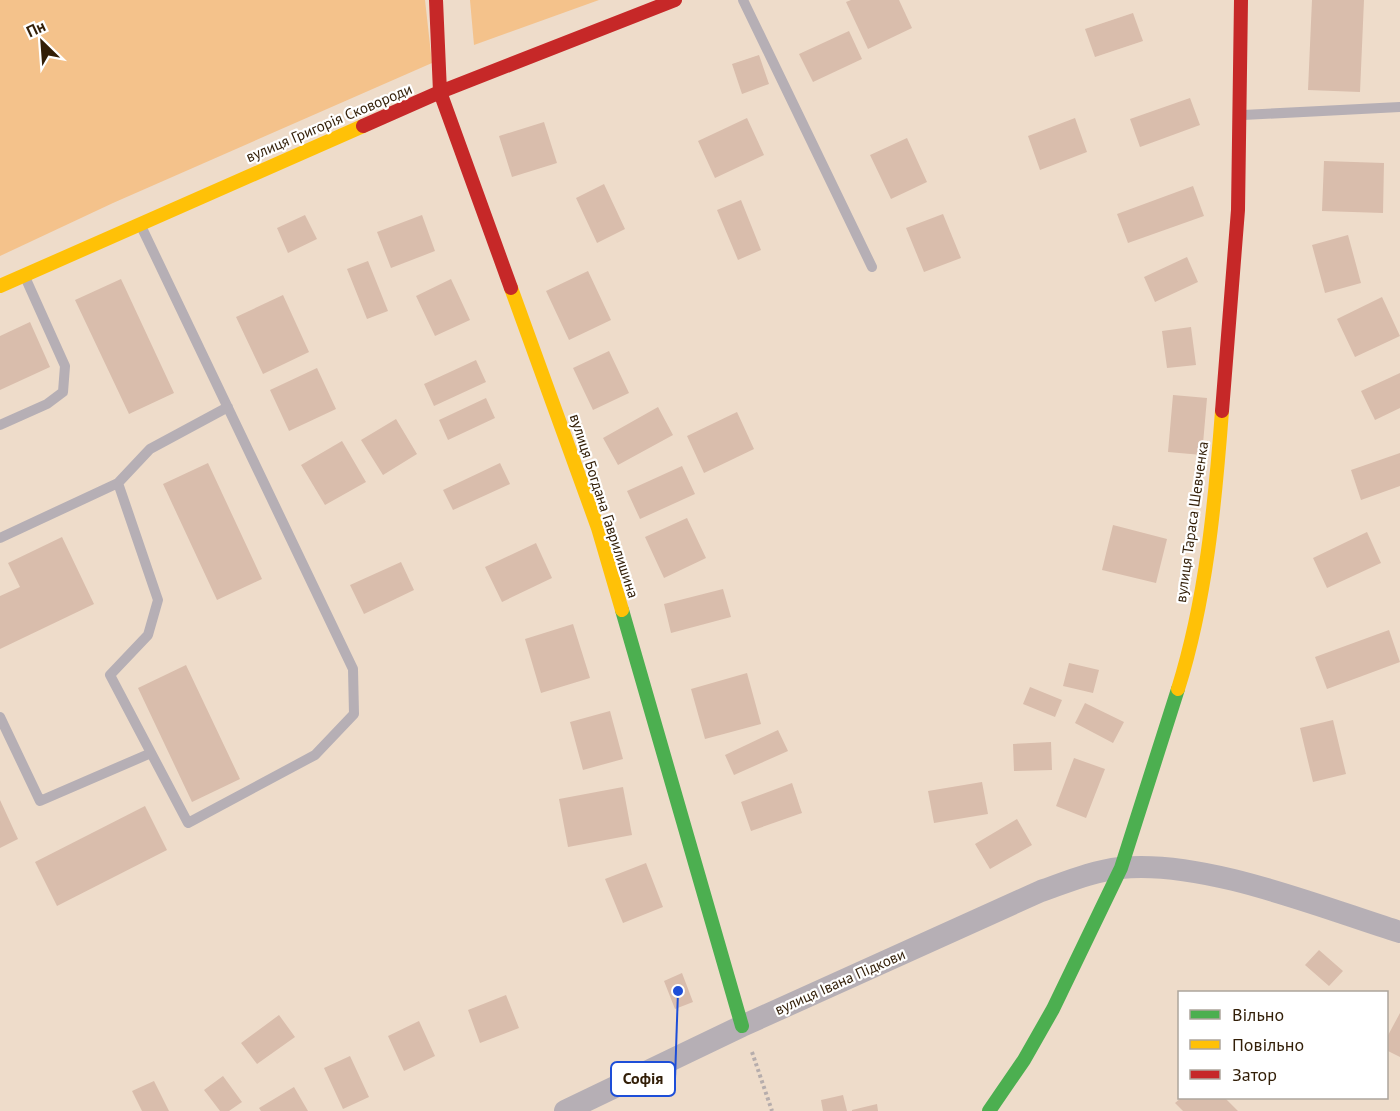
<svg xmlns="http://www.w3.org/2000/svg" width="1400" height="1111" font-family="'PT Sans',sans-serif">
	<rect width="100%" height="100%" fill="#eedcca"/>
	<path fill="#f4c28b" d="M0,0H425L432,63L113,203L0,256Z
		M470,0H599L474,45Z"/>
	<path fill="#d9bdac" d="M851,0H899L912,28L868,49L846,2Z
		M1312,0H1364L1360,92L1308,90Z
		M1133,13L1143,41L1095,57L1085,29Z
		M849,31L862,59L813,82L799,54Z
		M759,55L769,84L742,94L732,64Z
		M1190,98L1200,125L1140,147L1130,119Z
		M747,118L764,155L715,178L698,141Z
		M1075,118L1087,152L1040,170L1028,136Z
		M544,122L557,163L512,177L499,136Z
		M907,138L927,182L891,199L870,155Z
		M1324,161L1384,163L1383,213L1322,211Z
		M604,184L625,229L597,243L576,198Z
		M1193,186L1204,216L1128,243L1117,214Z
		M741,200L761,250L738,260L717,210Z
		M943,214L961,258L924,272L906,228Z
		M305,215L317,239L288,253L277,228Z
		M422,215L435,251L391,268L377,232Z
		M1348,235L1361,283L1325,293L1312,245Z
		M1187,257L1198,282L1155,302L1144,277Z
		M368,261L388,311L367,319L347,269Z
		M588,271L611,320L569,340L546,291Z
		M121,279L174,393L129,414L75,300Z
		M451,279L470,320L435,336L416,296Z
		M283,295L309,352L263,374L236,317Z
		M1382,297L1400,336L1355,357L1337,319Z
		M30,322L50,367L0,390V336Z
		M1191,327L1196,365L1167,368L1162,331Z
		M609,351L629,393L593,410L573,368Z
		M476,360L486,382L434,406L424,384Z
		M317,368L336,409L289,431L270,390Z
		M1400,373V408L1375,420L1361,391Z
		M1173,395L1207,398L1202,455L1168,452Z
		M486,398L495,418L448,440L439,420Z
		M658,407L673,435L618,465L603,438Z
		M737,412L754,449L704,473L687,436Z
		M396,419L417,454L383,475L361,440Z
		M342,441L366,482L325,505L301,465Z
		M1400,453V486L1361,500L1351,470Z
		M208,463L262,579L217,600L163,484Z
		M500,463L510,484L453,510L443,490Z
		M682,466L695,494L640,519L627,491Z
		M687,518L706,558L664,578L645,537Z
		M1113,525L1167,539L1156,583L1102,570Z
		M1367,532L1381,563L1327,588L1313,558Z
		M62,537L94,604L0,649V596L20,587L8,563Z
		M536,543L552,578L502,602L485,567Z
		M401,562L414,590L364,614L350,585Z
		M723,589L731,617L671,633L664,604Z
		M573,624L590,678L541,693L525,639Z
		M1389,630L1400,662L1327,689L1315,657Z
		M1069,663L1099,670L1093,693L1063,686Z
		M186,665L240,779L192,802L138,688Z
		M747,673L761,724L705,739L691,689Z
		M1030,687L1062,700L1055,717L1023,704Z
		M1085,703L1124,722L1113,743L1075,723Z
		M610,711L623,759L583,770L570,722Z
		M1333,720L1346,774L1313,782L1300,728Z
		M778,730L788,751L734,775L725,755Z
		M1051,742L1052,770L1014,771L1013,744Z
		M1074,758L1105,769L1086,818L1056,806Z
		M982,782L988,814L934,823L928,791Z
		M792,783L802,813L751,831L741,802Z
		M623,787L632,835L568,847L559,799Z
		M0,800L18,839L0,848Z
		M145,806L167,850L57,906L35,862Z
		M1017,819L1032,845L990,869L975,844Z
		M646,863L663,907L623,923L605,879Z
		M1319,950L1343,971L1329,986L1305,965Z
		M682,973L693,1002L675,1009L664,981Z
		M506,995L519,1028L480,1043L468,1010Z
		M1400,1013V1057L1386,1050V1039Z
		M279,1015L295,1037L257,1064L241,1043Z
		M419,1021L435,1056L404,1071L388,1036Z
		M350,1056L369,1097L343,1109L324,1068Z
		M223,1076L242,1102L229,1111H220L204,1090Z
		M154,1081L169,1111H142L132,1091Z
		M294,1087L308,1111H261L259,1108Z
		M843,1095L847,1111H823L821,1100Z
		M1181,1098H1225L1238,1111H1183L1175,1103Z
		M877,1104L878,1111H852V1110Z"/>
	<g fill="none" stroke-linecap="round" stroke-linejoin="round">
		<path stroke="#b6adac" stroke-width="4" stroke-dasharray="3 3" stroke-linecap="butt" d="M752,1052L772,1111"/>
		<path stroke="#b6afb5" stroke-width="10" d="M743,0L872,267
			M1243,115L1400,107
			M0,425L47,404L63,392L65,366L25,277
			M118,483L158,600L148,635L110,675L188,823L315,755L354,714L353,669L141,226
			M0,538L118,483L150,449L228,407
			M0,717L40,801L151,753"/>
		<path stroke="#b6afb5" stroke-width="22" d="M565,1111L742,1026L1041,891C1067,882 1093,871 1120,868C1203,859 1320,907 1400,932"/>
		<path stroke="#4caf50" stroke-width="14" d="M622,610L742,1026
			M989,1111L1024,1060L1053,1009L1121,868L1178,689"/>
		<path stroke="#ffc107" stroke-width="14" d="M0,286L363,126
			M511,288L598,528L622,610
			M1178,689C1206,600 1215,504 1222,411"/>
		<path stroke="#c62828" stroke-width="14" d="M436,0L440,92L511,288
			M363,126L440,92L675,0
			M1222,411L1238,210L1241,0"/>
	</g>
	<g text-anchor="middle" stroke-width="4.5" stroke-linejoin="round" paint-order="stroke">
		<g font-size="15" fill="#321e07" stroke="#fff">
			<text transform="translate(329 123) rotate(-23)" y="5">вулиця Григорія Сковороди</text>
			<text transform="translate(604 506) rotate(72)" y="5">вулиця Богдана Гаврилишина</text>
			<text transform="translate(1192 522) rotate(-82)" y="5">вулиця Тараса Шевченка</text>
			<text transform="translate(840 982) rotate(-24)" y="5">вулиця Івана Підкови</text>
		</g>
	</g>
	<path fill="none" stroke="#1d4ed8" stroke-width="2" d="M678 991L675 1079"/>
	<circle fill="#1d4ed8" stroke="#fff" stroke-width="2" cx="678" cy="991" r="6"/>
	<rect fill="#fff" stroke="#1d4ed8" stroke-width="2" x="611" y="1062" width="64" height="34" rx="6"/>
	<g font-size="16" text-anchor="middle" font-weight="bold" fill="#321e07">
		<text x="643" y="1084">Софія</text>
	</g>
	<rect x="1178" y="991" width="210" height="108" fill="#ffffff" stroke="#ada59c" stroke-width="1.5"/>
	<rect x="1190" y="1010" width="30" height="9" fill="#4caf50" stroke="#ada59c" stroke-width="1.5"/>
	<text x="1232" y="1021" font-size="18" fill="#321e07">Вільно</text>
	<rect x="1190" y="1040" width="30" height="9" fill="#ffc107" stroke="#ada59c" stroke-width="1.5"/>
	<text x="1232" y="1051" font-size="18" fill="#321e07">Повільно</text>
	<rect x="1190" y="1070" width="30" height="9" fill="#c62828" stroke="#ada59c" stroke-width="1.5"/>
	<text x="1232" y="1081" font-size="18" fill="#321e07">Затор</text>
	<g transform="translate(42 42) rotate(335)" stroke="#ffffff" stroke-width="4.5" paint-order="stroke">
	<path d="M0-4.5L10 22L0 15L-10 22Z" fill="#321e07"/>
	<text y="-9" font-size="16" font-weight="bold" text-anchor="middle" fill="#321e07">Пн</text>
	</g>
</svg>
